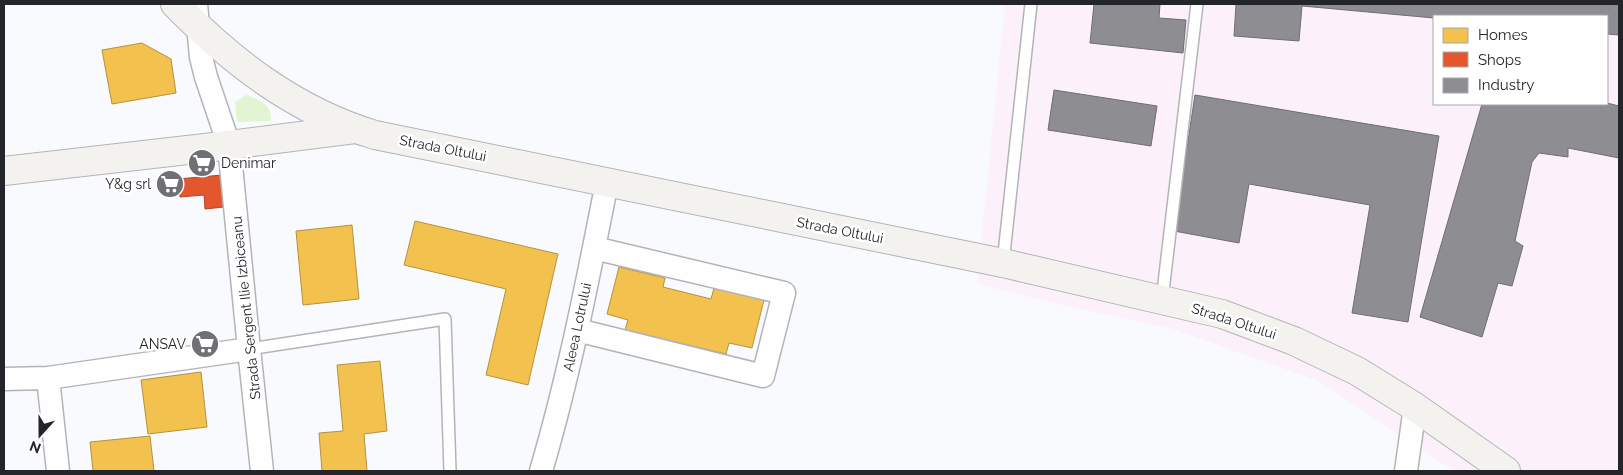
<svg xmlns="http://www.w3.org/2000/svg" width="1623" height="475" font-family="Raleway,sans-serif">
	<rect width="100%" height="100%" fill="#f9fafd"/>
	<path fill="#fcf0fa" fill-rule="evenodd" d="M1005,4H1619V471H1454L1318,381L1173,329L1058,304L977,284ZM1434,16H1607V104H1434Z"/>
	<path fill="#e2f4d4" d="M246,95C260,100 272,104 271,121L237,122L235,102Z"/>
	<path fill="#f2c14e" stroke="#b49243" d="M142,43L171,59L176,93L112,104L102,50Z
		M415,221L558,254L528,385L486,375L506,289L404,265Z
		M352,225L359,299L303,305L296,231Z
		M619,267L665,278L663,287L711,299L714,288L764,300L752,348L729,343L726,354L625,330L628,320L607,314Z
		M380,361L387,431L364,434L367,471H322L319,433L343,431L337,365Z
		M201,372L207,427L148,434L141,380Z
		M150,436L154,471H93L90,442Z"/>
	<path fill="#e4572e" stroke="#aa482d" d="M222,175L224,207L205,209L204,195L180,197L178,179Z"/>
	<path fill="#8d8d92" stroke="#6e6e73" d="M1094,4H1160L1159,18L1186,20L1183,53L1090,43Z
		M1236,4H1619V35L1607,34V16H1434V18L1302,6L1299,41L1234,36Z
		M1054,90L1157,106L1151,146L1048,130Z
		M1195,95L1439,136L1408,322L1352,313L1370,205L1249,184L1239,243L1174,231Z
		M1607,103L1619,106V158L1568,148V157L1539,153L1532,162L1515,241L1523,246L1512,286L1498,283L1482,337L1420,317L1482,104Z"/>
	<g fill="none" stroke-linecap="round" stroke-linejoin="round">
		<defs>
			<path id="service" d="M1003,263L1031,4
				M1162,300L1197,4
				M249,349L445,319L450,471"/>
			<path id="minor" d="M196,4L201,57L206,77L229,145L249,349L262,471
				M577,330L763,376L784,293L594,248
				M48,378L58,471
				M4,379L48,378L249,349
				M541,471C569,376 588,279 607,182
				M1406,471L1415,407"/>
			<path id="secondary" d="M175,4C232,62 295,111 375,135L1003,263L1222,314L1294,341L1357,371L1415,407L1506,471
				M4,171L205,148L355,129"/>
		</defs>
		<use href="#service" stroke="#b3b4b7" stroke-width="14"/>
		<use href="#minor" stroke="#b3b4b7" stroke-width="25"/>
		<use href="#secondary" stroke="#b3b4b7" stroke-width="30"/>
		<use href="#service" stroke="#fefeff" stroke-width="11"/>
		<use href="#minor" stroke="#fefeff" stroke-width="22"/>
		<use href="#secondary" stroke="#f4f2ef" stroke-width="28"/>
	</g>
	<defs>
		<symbol id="supermarket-disc" viewBox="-11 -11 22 22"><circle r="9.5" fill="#6f7074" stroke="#fff"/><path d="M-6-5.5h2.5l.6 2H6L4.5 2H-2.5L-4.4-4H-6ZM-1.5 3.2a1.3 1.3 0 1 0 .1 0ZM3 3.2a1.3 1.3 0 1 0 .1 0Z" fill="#fff"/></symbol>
	</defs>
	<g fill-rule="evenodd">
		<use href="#supermarket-disc" x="186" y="147" width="32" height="32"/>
		<use href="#supermarket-disc" x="154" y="168" width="32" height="32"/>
		<use href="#supermarket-disc" x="189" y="328" width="32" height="32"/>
	</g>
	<g text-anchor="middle" stroke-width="5" stroke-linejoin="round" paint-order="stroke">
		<g font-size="14" fill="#24252a" stroke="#fff">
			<text transform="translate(443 148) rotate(11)" y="5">Strada Oltului</text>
			<text transform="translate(840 230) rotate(11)" y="5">Strada Oltului</text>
			<text transform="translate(246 308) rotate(-96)" y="5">Strada Sergent Ilie Izbiceanu</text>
			<text transform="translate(1234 321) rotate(18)" y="5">Strada Oltului</text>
			<text transform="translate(577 327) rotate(-78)" y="5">Aleea Lotrului</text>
		</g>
		<g font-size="14" fill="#24252a" stroke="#fff" text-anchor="end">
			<text x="221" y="168" text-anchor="start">Denimar</text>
			<text x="151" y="189">Y&amp;g srl</text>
			<text x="186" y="349">ANSAV</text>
		</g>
	</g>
	<rect width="1623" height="475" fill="none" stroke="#24252a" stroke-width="10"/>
	<rect x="1433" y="15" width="175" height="90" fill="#ffffff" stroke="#a7a8aa"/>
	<rect x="1443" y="28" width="25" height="15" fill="#f2c14e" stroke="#a7a8aa"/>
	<text x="1478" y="40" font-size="15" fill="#24252a">Homes</text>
	<rect x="1443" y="52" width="25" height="15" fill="#e4572e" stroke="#a7a8aa"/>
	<text x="1478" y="65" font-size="15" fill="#24252a">Shops</text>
	<rect x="1443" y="78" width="25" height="15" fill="#8d8d92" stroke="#a7a8aa"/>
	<text x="1478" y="90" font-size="15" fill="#24252a">Industry</text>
	<g transform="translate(40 435) rotate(201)" stroke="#ffffff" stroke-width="4" paint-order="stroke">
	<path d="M0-4L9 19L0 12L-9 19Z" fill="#24252a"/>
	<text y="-8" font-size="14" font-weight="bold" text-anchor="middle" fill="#24252a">N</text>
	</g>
</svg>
